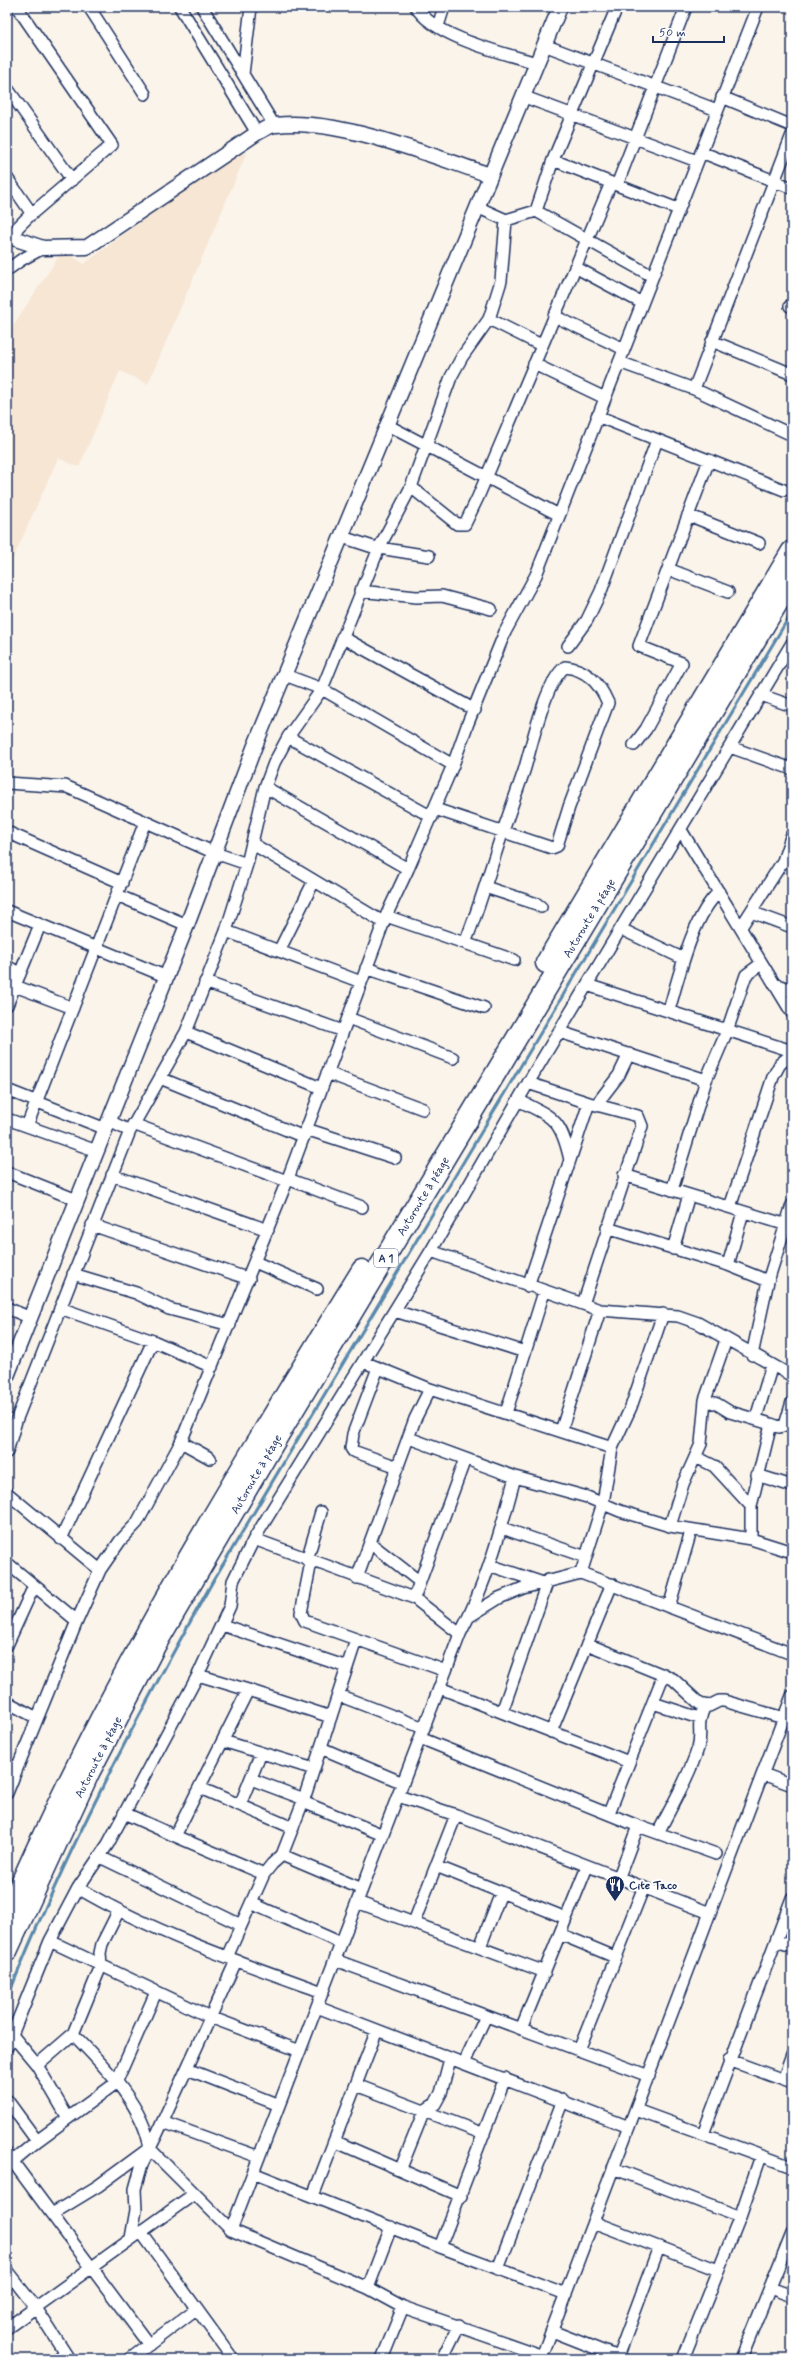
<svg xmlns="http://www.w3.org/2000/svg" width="799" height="2366" font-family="Mynerve,sans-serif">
	<rect width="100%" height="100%" fill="#fbf4eb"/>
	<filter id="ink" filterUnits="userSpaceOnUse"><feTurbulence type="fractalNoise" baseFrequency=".025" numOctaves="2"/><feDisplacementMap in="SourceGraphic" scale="8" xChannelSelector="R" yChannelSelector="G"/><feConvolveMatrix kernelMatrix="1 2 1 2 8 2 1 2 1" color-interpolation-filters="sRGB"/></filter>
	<g filter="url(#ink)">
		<path fill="#f6e6d3" d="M247,152L148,384L120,371L79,467L58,458L7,572V335L63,250L84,264L217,165Z"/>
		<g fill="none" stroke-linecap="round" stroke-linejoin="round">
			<path stroke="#5888ac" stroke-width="3" d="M7,1999C64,1854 137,1716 213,1581L792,612"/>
			<defs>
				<path id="minor" d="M89,7L145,94
					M180,7L257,133
					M202,7L274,125
					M416,7C434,37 503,53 536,63
					M438,26L444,7
					M544,45L717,110
					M243,74L251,7
					M7,88L72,180
					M522,96L697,161
					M722,97L792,126
					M701,152L792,188
					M553,160L678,209
					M7,178L32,214
					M617,185L686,7
					M477,207L506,220L536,211L652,276
					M536,211L553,160L617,7
					M12,238L18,227L29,216L112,145L17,7
					M575,267L642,303
					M7,270L21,260L43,248
					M790,306L792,307
					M554,316L624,349
					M489,319L541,345
					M712,341L792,374
					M619,362L694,389L792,435
					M534,364L605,398
					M694,389L792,135
					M597,416L784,490
					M387,425L559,515
					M411,487L457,524H465L478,497L611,183
					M688,515L759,543
					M342,537L373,547L429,556
					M668,569L728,592
					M360,591L416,597L442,596L491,609
					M342,637L475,710
					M568,646L587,620L601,591L657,440
					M285,675L322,689L453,765
					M761,695L792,706
					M288,737L432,817
					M634,745L646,729L682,663L639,646L709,460
					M730,747L792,769
					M7,783L67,787
					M65,786L215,853L247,864
					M435,809L552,848L557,846L569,807L608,703C600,684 587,669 565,667C545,682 532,745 524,771C517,791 510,811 503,831C490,869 480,906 465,943
					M681,830L792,1013
					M7,832L122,883
					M253,844L383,922
					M408,869L453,765L468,723L505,632L536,575L758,7
					M485,887L537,904L541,907
					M117,895L187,925
					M7,911L167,977
					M751,912L792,927
					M386,916L514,960
					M741,927L783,861L792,834
					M621,929L684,959
					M226,931L361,982
					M279,951L314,881
					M7,966L20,974
					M366,968L484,1008
					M205,982L343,1031
					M775,984L792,990
					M587,985L792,1051
					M15,986L73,1008
					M7,1005L40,925
					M669,1010C679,976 693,915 719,892
					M348,1018L453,1058
					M186,1032L321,1088
					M560,1032L706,1080
					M327,1073L423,1109
					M160,1078L304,1137
					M528,1083L589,1103L638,1116L642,1126L583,1304
					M7,1090L106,1129
					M518,1100C554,1118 561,1119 570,1160
					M596,1105L619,1075L629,1054
					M7,1119L97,1151
					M109,1121L130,1131
					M133,1124L287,1181
					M27,1126L145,822
					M306,1129L395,1158
					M7,1172L77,1200
					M112,1175L268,1230
					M624,1175L787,1225
					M288,1179L362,1207
					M672,1190L706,1080L727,1031L746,975L761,964
					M730,1207L773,1077L780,1064L792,1054
					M92,1225L249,1279
					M607,1228L728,1265L768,1281
					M673,1249L689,1195
					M431,1251L600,1310L678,1316L698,1323L792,1376
					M255,1262L317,1289
					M728,1265L743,1212
					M73,1274L136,1293L169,1309L230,1325
					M528,1286L589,1103
					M7,1308L31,1318
					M60,1308L153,1341L212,1367
					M395,1311L525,1352
					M752,1355L768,1281L792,1205
					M364,1362L430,1389L612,1448
					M378,1368L353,1434L351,1448L353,1451L398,1467
					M705,1400L717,1404L730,1412L771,1424L751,1506V1539
					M506,1413L544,1292
					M756,1418L772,1365
					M771,1424L779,1427L785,1425L792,1402
					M561,1431L600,1310
					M409,1438L515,1477L587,1497L620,1511L670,1526L751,1539L792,1552
					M181,1442L210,1458
					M7,1452L16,1421L130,1131L186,1032L226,931L247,864L265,787L274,763L288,737L322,689L379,548L411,487L451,377L462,357L489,319L501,281L506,220
					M696,1457L714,1466L751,1506
					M757,1475L792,1486
					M7,1493L100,1570
					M670,1526L683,1484L701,1444L705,1400L726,1340
					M502,1528L586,1557
					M61,1539L153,1341
					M254,1539L414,1598L460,1634
					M370,1543L420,1582
					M307,1560L321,1512
					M311,1562L301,1613L305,1621L446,1671
					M7,1563L77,1621
					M489,1565L540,1582
					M581,1573L603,1503L612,1448L631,1407L663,1314
					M357,1578L415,1419L430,1389
					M414,1598L465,1459
					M669,1607L691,1531
					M470,1616L499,1598L523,1588L581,1573L792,1654
					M222,1625L347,1667
					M587,1644L673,1679L700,1704L709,1706L719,1701H724L784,1718
					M7,1645L34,1586
					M440,1688L629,1762
					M248,1690L331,1717
					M338,1695L424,1728
					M7,1702L37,1718
					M653,1703L699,1718
					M502,1712L548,1580
					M551,1732L612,1584
					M420,1738L638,1826L716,1854
					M223,1741L314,1769
					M321,1748L403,1783
					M7,1764L16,1769
					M763,1774L792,1785
					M251,1779L304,1799
					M200,1788L293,1828
					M7,1793L77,1621L100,1570L120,1541L137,1523L181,1442L287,1181L386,916L408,869L265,787
					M398,1796L456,1815L710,1913
					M303,1802L383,1835
					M240,1805L261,1753
					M124,1813L175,1836L248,1690L198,1675
					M609,1813L664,1674
					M658,1833C672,1805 689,1777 698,1748C703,1731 695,1726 705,1706
					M175,1836L264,1874
					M282,1855L362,1889
					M100,1857L241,1925
					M436,1866L566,1918
					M618,1879L638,1826
					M78,1888C154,1933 239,1962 323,1992
					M357,1902L545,1972
					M251,1903L341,1943
					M414,1922L456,1815
					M560,1934L615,1957
					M50,1941L210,2017L300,2051
					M776,1941L792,1946
					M480,1947L501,1893
					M227,1957L264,1874L272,1864L282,1855L304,1799L356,1640
					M335,1960L649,2076
					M317,2007L629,2127
					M521,2029L587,1867
					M73,2034L101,1966L100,1953L102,1944L118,1912
					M12,2035L37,2065
					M7,2047L50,1941L78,1888L108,1844L198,1675L230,1606L233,1581L254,1539L431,1251L528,1083L792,643
					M579,2050L643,1889
					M729,2060L792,2083
					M464,2063L486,2016
					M187,2069L279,2105
					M783,2080L792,2055
					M356,2085L484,2134
					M7,2100L37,2141
					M636,2110L792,2167
					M68,2118L37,2065L73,2034C102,2064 144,2105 150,2149L231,2230L368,2288L403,2307L543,2356
					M163,2122L259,2157
					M703,2134L792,1898
					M334,2141L461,2196
					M7,2154L149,2345
					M7,2166L37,2141L116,2083L156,1992
					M401,2168L424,2111L435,2104L441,2093L450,2059
					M613,2168L740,2217
					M253,2173L440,2247L566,2294
					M313,2196L377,2030
					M52,2214L98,2186L147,2150
					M593,2222L718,2270
					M231,2230L460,1634C486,1585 501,1530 515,1477
					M141,2232L233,2359
					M131,2238L136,2210L135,2189L142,2164L157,2134L236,1961
					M440,2247L505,2078
					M498,2269L563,2100
					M7,2271L36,2308L69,2359
					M368,2288L391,2227
					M770,2288L792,2296
					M7,2328L194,2194
					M552,2331L623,2359
					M618,2357L659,2247
					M56,2359L65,2353
					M130,2359L196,2309
					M382,2359L403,2307
					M442,2359L459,2325
					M541,2359L792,1696
					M683,2359L740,2217L761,2156
					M741,2359L792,2233"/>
				<path id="tertiary" d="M7,236L43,248L87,247L257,133C263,130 270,125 276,125C337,117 431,156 490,175
					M7,1376L187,925L254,748L560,7"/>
				<path id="motorway" d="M546,963L792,551
					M7,1915C104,1689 233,1479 362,1270
					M7,1951L89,1773L155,1646L278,1436L792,579"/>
			</defs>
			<use href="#minor" stroke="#1b2f5e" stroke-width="14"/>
			<use href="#tertiary" stroke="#1b2f5e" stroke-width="17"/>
			<use href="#motorway" stroke="#1b2f5e" stroke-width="23"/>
			<use href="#minor" stroke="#fff" stroke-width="11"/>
			<use href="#tertiary" stroke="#fff" stroke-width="14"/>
			<use href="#motorway" stroke="#fff" stroke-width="20"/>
		</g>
	</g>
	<defs>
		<symbol id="restaurant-pin" viewBox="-11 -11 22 30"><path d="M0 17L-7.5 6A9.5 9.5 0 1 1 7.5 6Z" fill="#1b2f5e" stroke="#fff"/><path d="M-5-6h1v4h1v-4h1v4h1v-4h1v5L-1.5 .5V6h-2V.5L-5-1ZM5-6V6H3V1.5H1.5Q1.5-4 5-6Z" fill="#fff"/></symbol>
	</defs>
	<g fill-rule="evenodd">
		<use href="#restaurant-pin" x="604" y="1874" width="22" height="30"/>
	</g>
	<g text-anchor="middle" stroke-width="4" stroke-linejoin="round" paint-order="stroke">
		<rect fill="#fff" stroke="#5f6d8e" stroke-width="1" x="374" y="1249" width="24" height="18" rx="3"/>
		<g font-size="11" font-weight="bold" fill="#1b2f5e">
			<text x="386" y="1262">A 1</text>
		</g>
		<g font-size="12" fill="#1b2f5e" stroke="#fff">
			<text transform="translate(589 918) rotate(-59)" y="4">Autoroute à péage</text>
			<text transform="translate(423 1196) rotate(-59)" y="4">Autoroute à péage</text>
			<text transform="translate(256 1474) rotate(-60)" y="4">Autoroute à péage</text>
			<text transform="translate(98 1757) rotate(-63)" y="4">Autoroute à péage</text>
		</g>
		<g font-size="12" font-weight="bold" fill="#1b2f5e" stroke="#fff" text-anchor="start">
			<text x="629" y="1889">Cite Taco</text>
		</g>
	</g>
	<rect width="799" height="2366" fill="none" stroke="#fff" stroke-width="24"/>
	<rect x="12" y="12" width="775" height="2342" fill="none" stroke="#1b2f5e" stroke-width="1.5" filter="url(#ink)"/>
	<path d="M653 36v6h71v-6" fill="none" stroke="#1b2f5e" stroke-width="2"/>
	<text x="659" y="36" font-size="12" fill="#1b2f5e" stroke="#ffffff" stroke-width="3" paint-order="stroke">50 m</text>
</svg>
